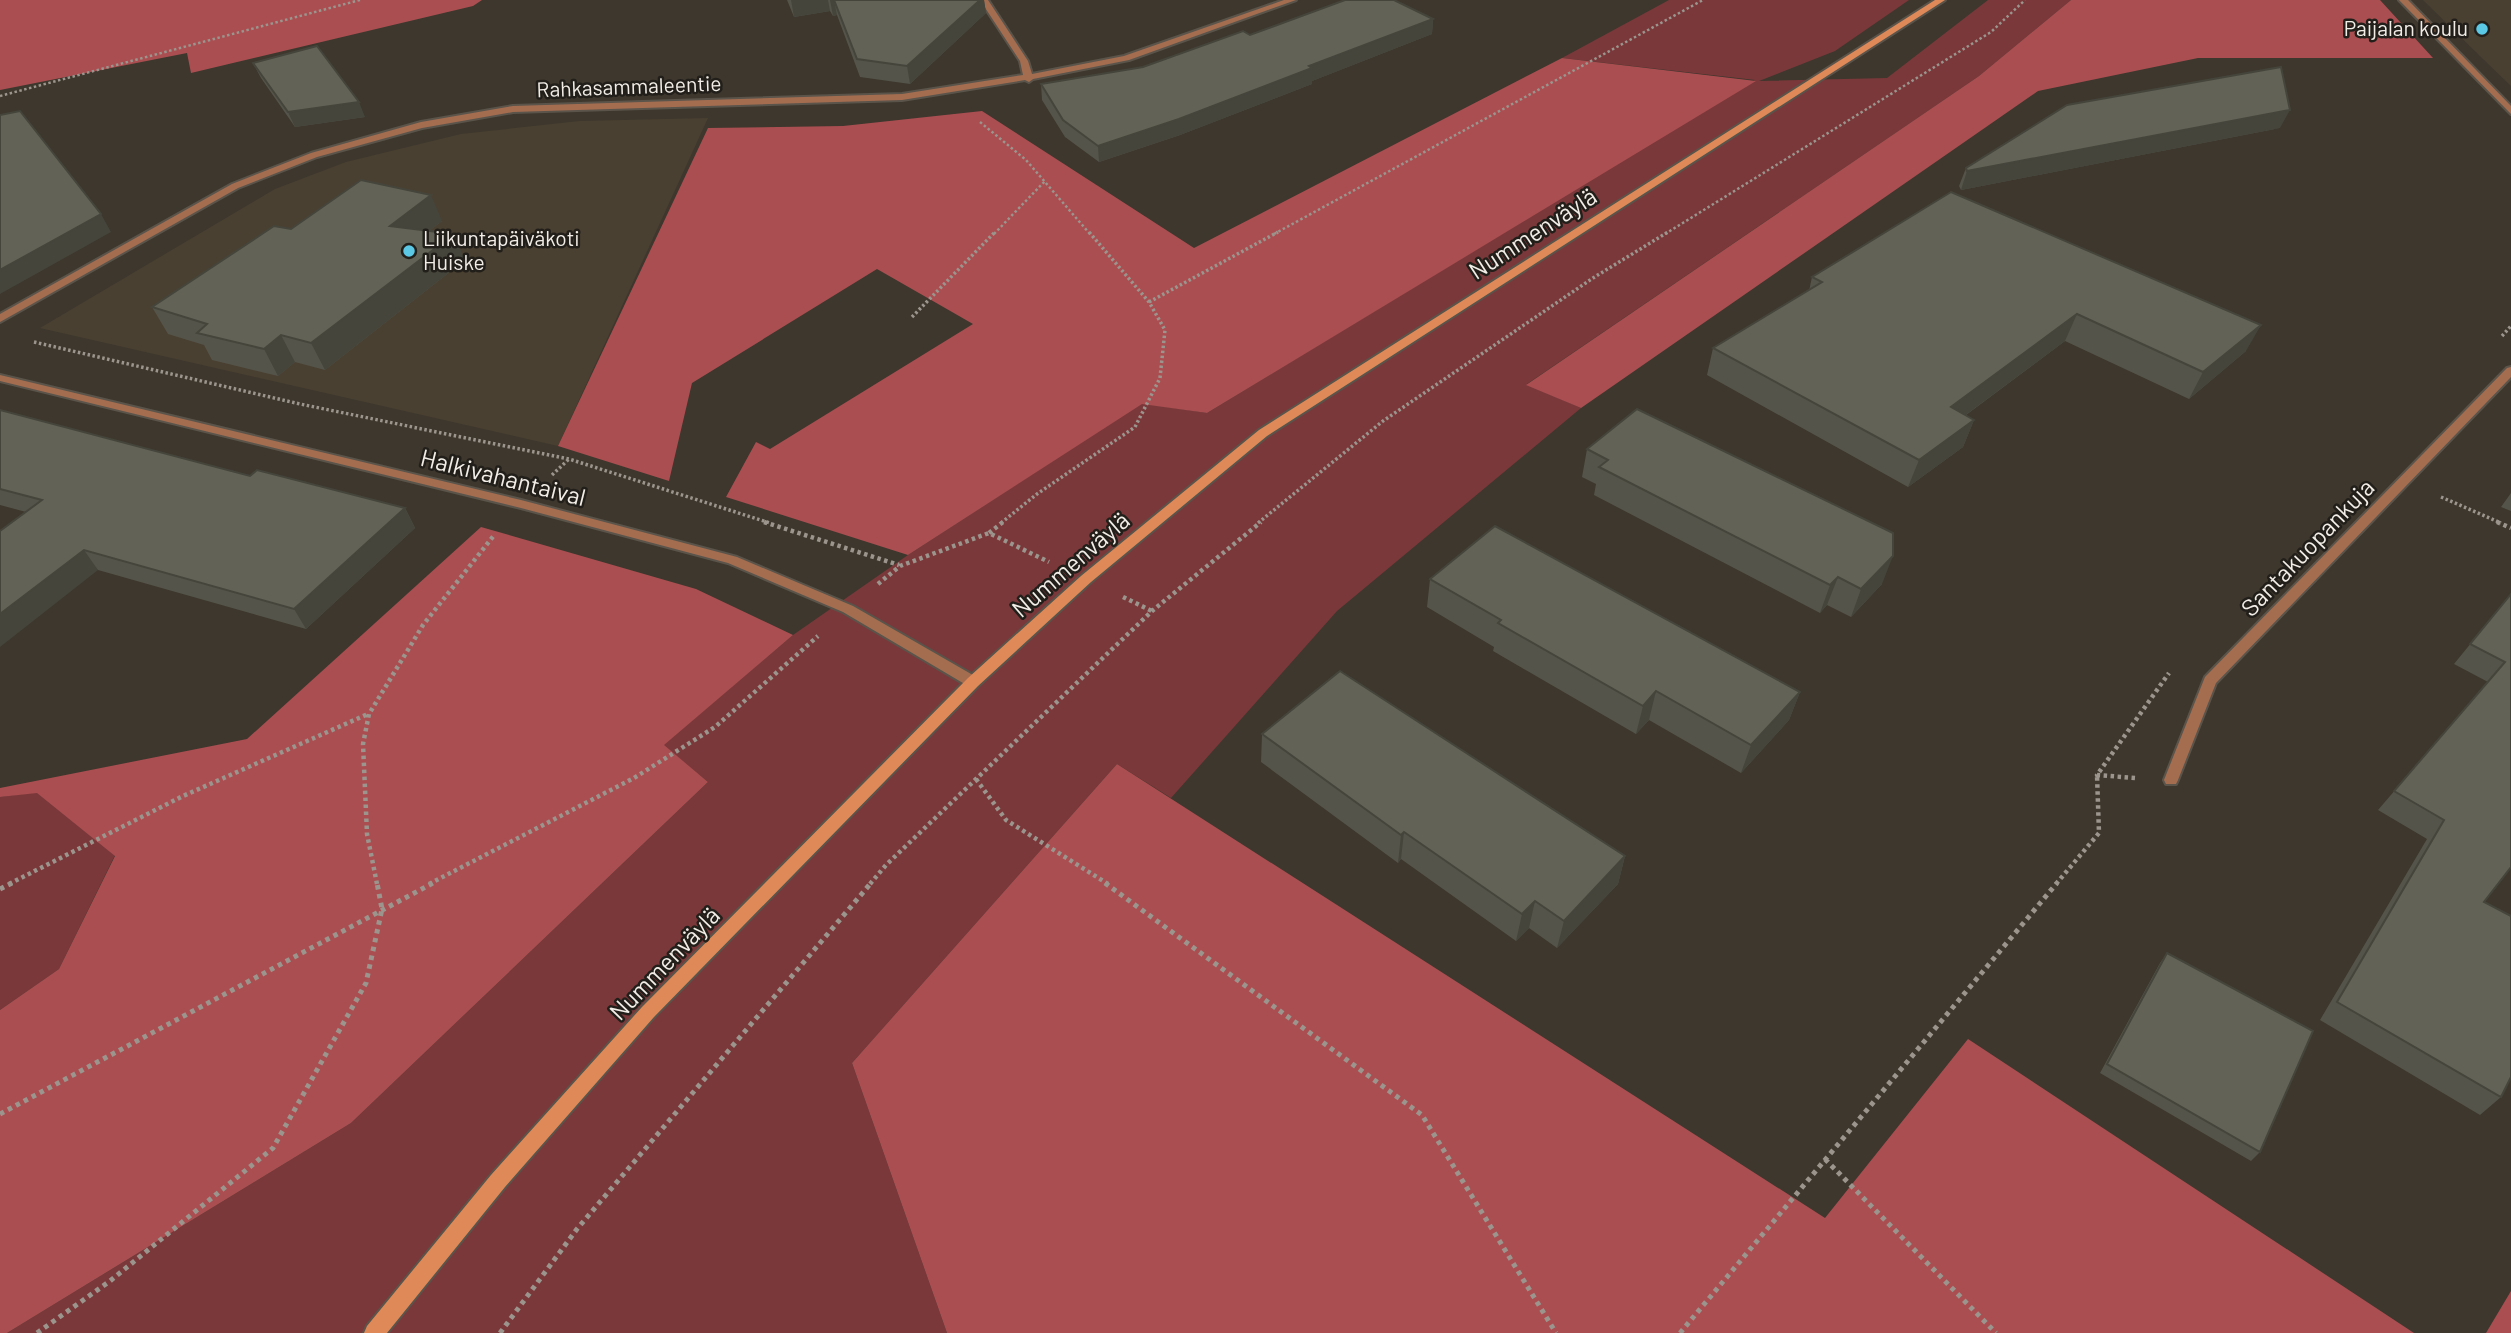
<svg xmlns="http://www.w3.org/2000/svg" width="2511" height="1333" font-family="Barlow,sans-serif">
	<rect width="100%" height="100%" fill="#3d372d"/>
	<path fill="#4a4031" d="M2423,0H2511V86L2482,58Z
		M708,118L558,446L40,328L275,189L346,162L461,134L580,121Z"/>
	<path fill="#7a383a" d="M1669,0H1909L1835,51L1759,81L1887,78L1988,0H2071L1979,76L1527,384L1581,408L1337,611L1171,798L1117,764L852,1063L947,1333H7L351,1123L708,782L663,745L793,635L908,555L1142,403L1207,413L1755,80L1562,58Z
		M37,792L115,855L59,969L0,1010V797Z"/>
	<path fill="#aa4e51" d="M0,0H482L473,6L191,73L187,53L0,90Z
		M2071,0H2380L2433,58H2198L2038,91L1581,408L1526,385L1979,76Z
		M1562,58L1756,81L1207,413L1142,404L908,555L726,497L756,442L770,449L973,324L877,269L692,383L669,481L558,446L708,128L843,126L982,111L1194,248Z
		M481,527L696,589L793,635L664,745L708,782L351,1123L7,1333H0V1010L59,969L115,856L37,793L0,797V788L247,739Z
		M1117,764L1825,1218L1968,1039L2414,1333H947L852,1063Z
		M2511,1291V1333H2486Z"/>
	<g fill="none" stroke-linecap="round" stroke-linejoin="round">
		<defs>
			<path id="street" d="M980,0H988L1028,61L1032,74L1124,56L1284,0H1296L1129,60L1033,79L1029,82L1025,80L902,100L513,112L422,128L317,157L238,188L0,322V314L232,184L311,153L421,122L513,106L902,94L1023,75L1020,61Z
				M2399,0H2408L2511,106V114Z
				M2511,367V377L2216,683L2178,780L2176,784H2166L2164,780L2205,677L2507,368Z
				M0,375L521,500L737,557L853,606L978,678L980,682L973,687L968,686L843,612L728,563L521,508L0,381Z"/>
			<path id="secondary" d="M1935,0H1945L1267,436L1091,582L978,686L654,1017L505,1187L387,1333H364L367,1326L491,1175L642,1007L968,678L1081,576L1259,430Z"/>
		</defs>
		<use href="#street" stroke="#5a544b" stroke-width="4"/>
		<use href="#secondary" stroke="#5a544b" stroke-width="4"/>
		<path stroke="#9b958d" stroke-width="2.5" stroke-dasharray="2.5 2.5" stroke-linecap="butt" d="M0,96L360,0
			M980,122L1026,160L1090,234
			M994,234L1045,181
			M1274,234L1703,0
			M1665,234L1991,32L2025,0"/>
		<path stroke="#9b958d" stroke-width="3.5" stroke-dasharray="2.5 2.5" stroke-linecap="butt" d="M1149,302L1278,232
			M912,317L995,232
			M2502,336L2511,326
			M34,342L300,404L569,459L770,523
			M552,475L569,459
			M2441,497L2501,523
			M1001,523L1037,494L1135,427L1160,378L1165,330L1149,302L1089,232
			M1258,523L1383,421L1593,278L1668,232"/>
		<path stroke="#9b958d" stroke-width="4.5" stroke-dasharray="3.5 3.5" stroke-linecap="butt" d="M764,522L899,565
			M2497,522L2511,528
			M989,533L1003,522
			M878,584L900,566L989,533L1049,562
			M1123,597L1152,611
			M2135,778L2097,775L2169,673
			M976,779L1006,820L1108,884
			M9,884L183,796L368,714
			M377,884L367,834L363,744L369,714L423,625L495,534
			M429,884L634,778L715,727L818,636
			M870,884L886,865L1152,611L1261,522
			M2056,884L2099,833L2097,775"/>
		<path stroke="#9b958d" stroke-width="5" stroke-dasharray="4.5 4.5" stroke-linecap="butt" d="M1105,883L1422,1115L1556,1333
			M0,889L12,883
			M0,1114L433,883
			M1825,1159L1996,1333
			M37,1333L110,1281L273,1148L366,983L382,909L377,883
			M500,1333L577,1229L871,883
			M1680,1333L2057,883"/>
		<use href="#street" fill="#a46d50" fill-rule="evenodd"/>
		<use href="#secondary" fill="#df8959" fill-rule="evenodd"/>
	</g>
	<path fill="#54544a" d="M787,0H984L986,13L910,84L860,77L837,15L833,16L830,11L794,17Z
		M1433,19L1432,34L1312,81V84L1180,135L1099,162L1065,137L1042,100L1041,84L1143,67L1250,35Z
		M253,63L365,117L295,127L261,78Z
		M2280,128L1961,190L1959,186L1966,168Z
		M1951,192L2246,351L2189,399L2065,341L1966,415L1974,420L1963,447L1908,487L1707,375L1713,348L1809,291L1812,277Z
		M442,221L429,231L465,260L325,370L295,362L278,376L212,360L204,345L168,334L152,307L291,229Z
		M0,410L250,476L405,508L415,528L306,629L98,570L26,512L0,505Z
		M1587,449L1882,584L1851,617L1827,605L1820,613L1594,495L1596,484L1582,477Z
		M2511,493V511L2501,507Z
		M1430,579L1800,692L1789,720L1741,773L1649,720L1636,734L1493,651L1494,647L1427,607Z
		M2511,594L2484,902L2501,1097L2480,1115L2320,1020L2427,839L2378,810L2488,682L2454,664Z
		M1262,734L1625,856L1618,884L1557,948L1529,928L1516,941L1401,859L1398,863L1261,762Z
		M2167,953L2260,1152L2251,1161L2100,1073L2160,963Z"/>
	<path fill="#45453c" d="M791,0H828L830,11L794,17Z
		M830,0H834L837,15L833,16Z
		M980,0H984L986,13L910,84L907,66Z
		M1433,19L1432,34L1312,81V84L1180,135L1099,162L1098,146Z
		M359,102L365,117L295,127L288,112Z
		M2290,110L2280,128L1961,190L1967,171Z
		M431,195L442,221L402,252L390,226Z
		M101,214L111,232L0,294V270Z
		M454,234L465,260L325,370L311,343Z
		M2077,314L2065,341L1940,434L1951,407Z
		M2261,325L2246,351L2189,399L2203,372Z
		M281,335L295,362L278,376L264,349Z
		M1974,420L1963,447L1908,487L1919,460Z
		M405,508L415,528L306,629L294,609Z
		M84,550L98,570L0,647V614Z
		M1893,556L1882,584L1851,617L1861,589Z
		M1838,577L1827,605L1820,613L1830,585Z
		M1656,691L1649,720L1636,734L1643,706Z
		M1800,692L1789,720L1741,773L1751,745Z
		M1404,832L1401,859L1398,863L1401,835Z
		M1625,856L1618,884L1557,948L1564,921Z
		M1535,901L1529,928L1516,941L1522,914Z"/>
	<path fill="#626256" stroke="#45453c" stroke-width="2" d="M834,0H980L907,66L857,59Z
		M1345,0H1394L1433,19L1309,66L1312,68L1179,119L1098,146L1063,120L1041,84L1143,67L1243,31L1250,35Z
		M317,46L359,102L288,112L253,63Z
		M2281,67L2290,110L1967,171L1966,168L2067,105Z
		M20,111L101,214L0,270V115Z
		M361,180L431,195L390,226L454,234L311,343L281,335L264,349L197,333L207,324L152,307L274,226L291,229Z
		M1951,192L2261,325L2203,372L2077,314L1951,407L1974,420L1919,460L1713,348L1822,282L1812,277Z
		M1637,409L1893,533V556L1861,589L1838,577L1830,585L1599,467L1608,460L1587,449Z
		M0,410L250,476L257,470L405,508L294,609L84,550L0,614V531L42,500L0,489Z
		M1495,526L1800,692L1751,745L1656,691L1643,706L1498,623L1501,620L1430,579Z
		M2511,594V867L2484,902L2511,916V1077L2501,1097L2337,1002L2444,820L2394,791L2505,662L2470,644Z
		M1340,671L1625,856L1564,921L1535,901L1522,914L1404,832L1401,835L1262,734Z
		M2167,953L2313,1031L2260,1152L2107,1064Z"/>
	<g fill="#5bc8e6" stroke="#221f1a" stroke-width="2.5">
		<circle cx="2482" cy="29" r="7"/>
		<circle cx="409" cy="251" r="7"/>
	</g>
	<g text-anchor="middle" stroke-width="5" stroke-linejoin="round" paint-order="stroke">
		<g font-size="21" fill="#f2ede7" stroke="#221f1a" text-anchor="end">
			<text x="2468" y="36">Paijalan koulu</text>
			<text x="423" y="246" text-anchor="start">Liikuntapäiväkoti<tspan x="423" dy="24">Huiske</tspan></text>
		</g>
		<g font-size="21" fill="#f2ede7" stroke="#221f1a">
			<text transform="translate(629 87) rotate(-2)" y="7">Rahkasammaleentie</text>
		</g>
		<g font-size="24" fill="#f2ede7" stroke="#221f1a">
			<text transform="translate(1533 234) rotate(-33)" y="8">Nummenväylä</text>
			<text transform="translate(503 478) rotate(14)" y="8">Halkivahantaival</text>
			<text transform="translate(2308 548) rotate(-46)" y="8">Santakuopankuja</text>
			<text transform="translate(1071 565) rotate(-41)" y="8">Nummenväylä</text>
			<text transform="translate(665 964) rotate(-46)" y="8">Nummenväylä</text>
		</g>
	</g>
</svg>
